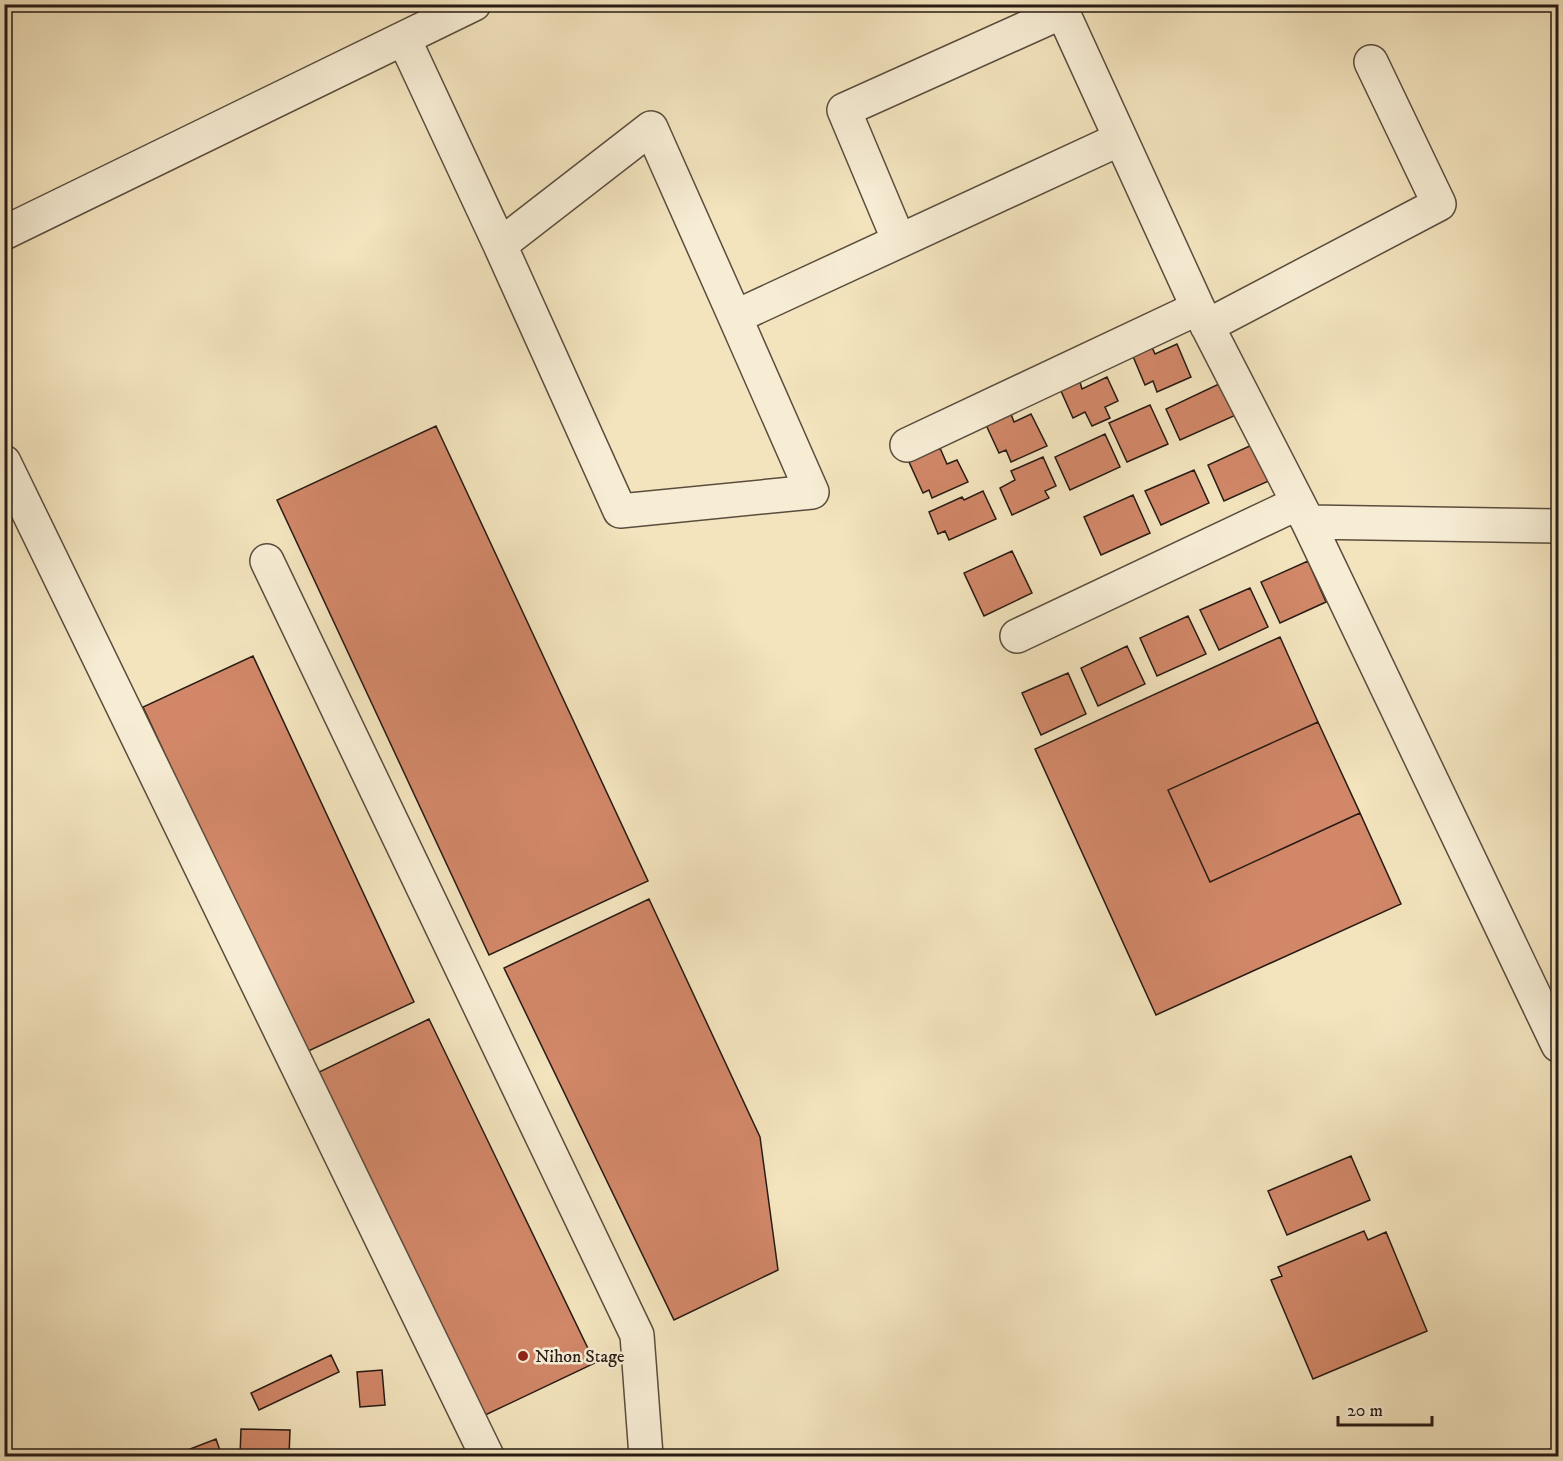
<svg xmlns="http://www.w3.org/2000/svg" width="1563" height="1461" font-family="'IM FELL DW Pica',serif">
	<rect width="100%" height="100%" fill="#f3e4be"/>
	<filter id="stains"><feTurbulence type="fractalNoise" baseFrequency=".00333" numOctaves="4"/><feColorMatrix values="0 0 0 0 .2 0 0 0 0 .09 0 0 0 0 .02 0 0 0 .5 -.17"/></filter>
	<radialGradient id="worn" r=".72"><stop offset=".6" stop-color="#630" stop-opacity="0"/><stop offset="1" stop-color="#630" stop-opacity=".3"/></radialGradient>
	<path fill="#d18768" stroke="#271b14" stroke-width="1.5" d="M1177,344L1191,377L1157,392L1153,381L1145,385L1132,354L1151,345L1155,354Z
		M1107,377L1118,401L1105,407L1110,418L1092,426L1085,412L1073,418L1061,391L1080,382L1082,389Z
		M1221,383L1236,415L1180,440L1166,409Z
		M1150,405L1168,444L1127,462L1109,423Z
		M1011,414L1014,422L1031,414L1047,446L1011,462L1006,450L999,453L986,425Z
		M436,426L648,881L489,955L277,500Z
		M1105,434L1120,467L1070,490L1055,457Z
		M1254,444L1271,480L1224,501L1208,465Z
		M940,448L947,464L957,460L968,482L932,498L929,490L923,493L909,462Z
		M1043,457L1056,486L1045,491L1049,498L1012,515L1000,488L1015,480L1011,471Z
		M1194,470L1209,503L1161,525L1145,491Z
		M983,491L996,519L949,540L945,531L938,534L929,512L962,497L964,500Z
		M1133,495L1150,533L1101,555L1084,517Z
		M1012,551L1032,593L984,616L964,573Z
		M1308,561L1326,602L1280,623L1261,582Z
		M1250,588L1268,627L1219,650L1200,610Z
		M1188,616L1206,654L1157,676L1140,638Z
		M1280,637L1318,722L1168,790L1210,882L1360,813L1401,904L1156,1015L1035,749Z
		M1127,646L1145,684L1098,706L1081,668Z
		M253,656L414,1002L304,1053L143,707Z
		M1068,673L1086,714L1041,735L1022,693Z
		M1318,722L1360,813L1210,882L1168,790Z
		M649,899L760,1137L778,1270L674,1320L504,968Z
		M429,1019L595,1363L481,1417L315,1074Z
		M1351,1156L1370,1200L1287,1235L1268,1191Z
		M1364,1231L1368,1240L1386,1232L1427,1331L1313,1379L1271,1280L1282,1276L1278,1267Z
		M331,1355L339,1372L259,1410L251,1393Z
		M382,1370L385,1405L360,1407L357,1372Z
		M241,1429L290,1430L289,1456H240Z
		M216,1439L222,1456H187L185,1451Z"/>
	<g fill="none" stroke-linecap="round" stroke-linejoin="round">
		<defs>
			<path id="minor" d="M1059,4L1198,308L1308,522L1558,1045
				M404,39L500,245L620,511L812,492L735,317
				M4,233L474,4
				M899,241L844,110L1062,12
				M500,245L651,128L735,317L1120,139
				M1207,326L1439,204L1371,62
				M907,445L1198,308
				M4,462L487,1456
				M1308,522L1558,526
				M267,561L637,1335L646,1456
				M1017,636L1298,503"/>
		</defs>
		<use href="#minor" stroke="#5a4d3e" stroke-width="36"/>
		<use href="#minor" stroke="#f7edd5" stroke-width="33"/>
	</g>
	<circle fill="#8f2418" stroke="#f7edd5" stroke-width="2" cx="523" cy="1356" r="6"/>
	<g text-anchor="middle" stroke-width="5" stroke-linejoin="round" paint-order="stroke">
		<g font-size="18" fill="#271b14" stroke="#f7edd5" text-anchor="start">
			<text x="535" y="1362">Nihon Stage</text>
		</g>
	</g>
	<rect width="1563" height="1461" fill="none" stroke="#f3e4be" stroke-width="24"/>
	<rect x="6" y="6" width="1551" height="1449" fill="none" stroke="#271b14" stroke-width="3"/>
	<rect x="12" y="12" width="1539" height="1437" fill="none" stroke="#271b14" stroke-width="1.5"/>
	<path d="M1338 1416v9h94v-9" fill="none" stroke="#271b14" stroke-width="3"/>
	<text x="1347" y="1416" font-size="18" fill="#271b14" stroke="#f7edd5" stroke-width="4.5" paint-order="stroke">20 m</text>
	<rect width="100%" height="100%" filter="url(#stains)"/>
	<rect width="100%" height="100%" fill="url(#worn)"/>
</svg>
